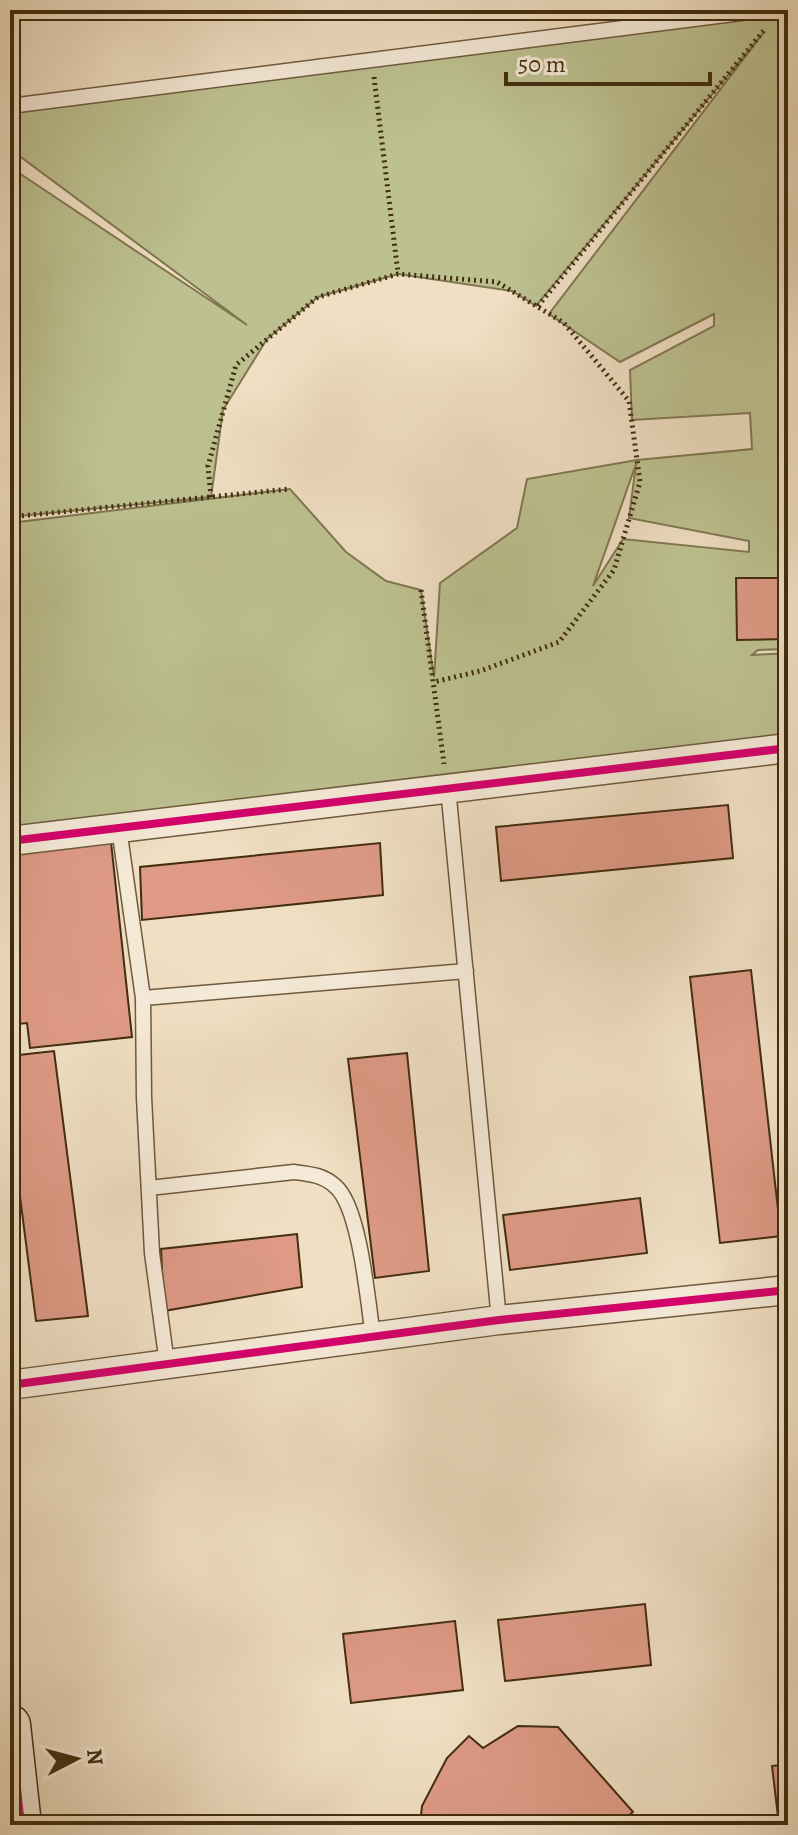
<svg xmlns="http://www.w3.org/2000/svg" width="798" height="1835" font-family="Alegreya,serif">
	<rect width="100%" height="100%" fill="#f0dfc3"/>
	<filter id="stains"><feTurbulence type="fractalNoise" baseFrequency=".0025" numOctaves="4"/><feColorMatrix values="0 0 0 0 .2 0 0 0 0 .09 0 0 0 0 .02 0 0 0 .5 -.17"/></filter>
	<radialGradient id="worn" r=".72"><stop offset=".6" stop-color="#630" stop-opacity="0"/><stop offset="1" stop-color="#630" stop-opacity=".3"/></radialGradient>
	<path fill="#bdc191" stroke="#807750" stroke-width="2" fill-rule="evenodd" d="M765,10H788V649L758,650L752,655L788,653V748L10,841V825L17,822L10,759V523L290,489L346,552L386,581L421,590L434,677L440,583L517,528L527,479L637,460L752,449L750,413L632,420L630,370L714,326V314L620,362L549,314L764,32L536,306L512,291L398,274L318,297L267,339L223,410L211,497L10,517V167L247,325L10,149V106ZM636,464L629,518L749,541V552L623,539L593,586Z"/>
	<path fill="#de9a86" stroke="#422d0f" stroke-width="2" d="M736,578H788V639L737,640Z
		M728,805L733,858L501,881L496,827Z
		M111,842L132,1037L30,1048L27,1023L10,1025V853Z
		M380,843L383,895L142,920L140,867Z
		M751,970L781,1236L720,1243L690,977Z
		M54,1051L88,1316L36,1321L10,1119V1056Z
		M407,1053L429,1271L375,1278L348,1059Z
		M640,1198L647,1253L510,1270L503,1215Z
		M297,1234L302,1287L164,1311L161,1249Z
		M645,1604L651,1665L505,1681L498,1620Z
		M455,1621L463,1690L351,1703L343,1634Z
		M518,1726L558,1727L633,1812L621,1822V1825H420L422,1806L447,1758L469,1736L483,1748Z
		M788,1764V1825H779L772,1766Z"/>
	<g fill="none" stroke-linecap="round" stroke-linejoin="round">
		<defs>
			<path id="lane" d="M10,106L765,10
				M448,788L499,1320
				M119,828L143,998L466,971
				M143,998L144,1097L152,1253L167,1364
				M149,1188L294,1172C310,1174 323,1175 335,1186C360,1206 368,1303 373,1337"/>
			<path id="street" d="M10,841L788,748
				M10,1385L499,1320L788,1290"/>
			<path id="secondary" d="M10,1725L21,1825"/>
		</defs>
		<use href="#lane" stroke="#6e5a3c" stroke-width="17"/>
		<use href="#street" stroke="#6e5a3c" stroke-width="31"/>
		<use href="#secondary" stroke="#422d0f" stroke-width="43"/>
		<path stroke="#422d0f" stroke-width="5" stroke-dasharray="2 4" stroke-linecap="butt" d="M374,77L398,273
			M538,306L765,29
			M211,497L208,466L236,365L318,297L398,274L497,282L564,323L629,401L640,482L614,570L559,642L480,671L434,682
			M10,517L290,489
			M421,590L444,764"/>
		<use href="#lane" stroke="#f5ead8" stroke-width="14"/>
		<use href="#street" stroke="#f5ead8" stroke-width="28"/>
		<use href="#secondary" stroke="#f5ead8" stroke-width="40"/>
		<defs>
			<path id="cycleway" d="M10,841L788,748
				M10,1385L499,1320L788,1290
				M10,1725L21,1825"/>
		</defs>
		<use href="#cycleway" stroke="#f5ead8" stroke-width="13"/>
		<use href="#cycleway" stroke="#d6006c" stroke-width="8"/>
	</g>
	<rect width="798" height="1835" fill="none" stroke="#f0dfc3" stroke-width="40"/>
	<rect x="12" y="12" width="774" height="1811" fill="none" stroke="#422d0f" stroke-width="4"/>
	<rect x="20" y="20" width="758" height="1795" fill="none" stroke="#422d0f" stroke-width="2"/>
	<g transform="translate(76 1759) rotate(84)" stroke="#f5ead8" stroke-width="6" paint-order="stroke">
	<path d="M0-6L14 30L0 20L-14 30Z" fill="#422d0f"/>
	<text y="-12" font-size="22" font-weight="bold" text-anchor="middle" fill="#422d0f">N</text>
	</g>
	<path d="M506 72v12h204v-12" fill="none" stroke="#422d0f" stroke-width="4"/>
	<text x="518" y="72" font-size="24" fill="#422d0f" stroke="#f5ead8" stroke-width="6" paint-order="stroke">50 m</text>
	<rect width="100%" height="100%" filter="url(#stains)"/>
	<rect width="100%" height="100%" fill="url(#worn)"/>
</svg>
